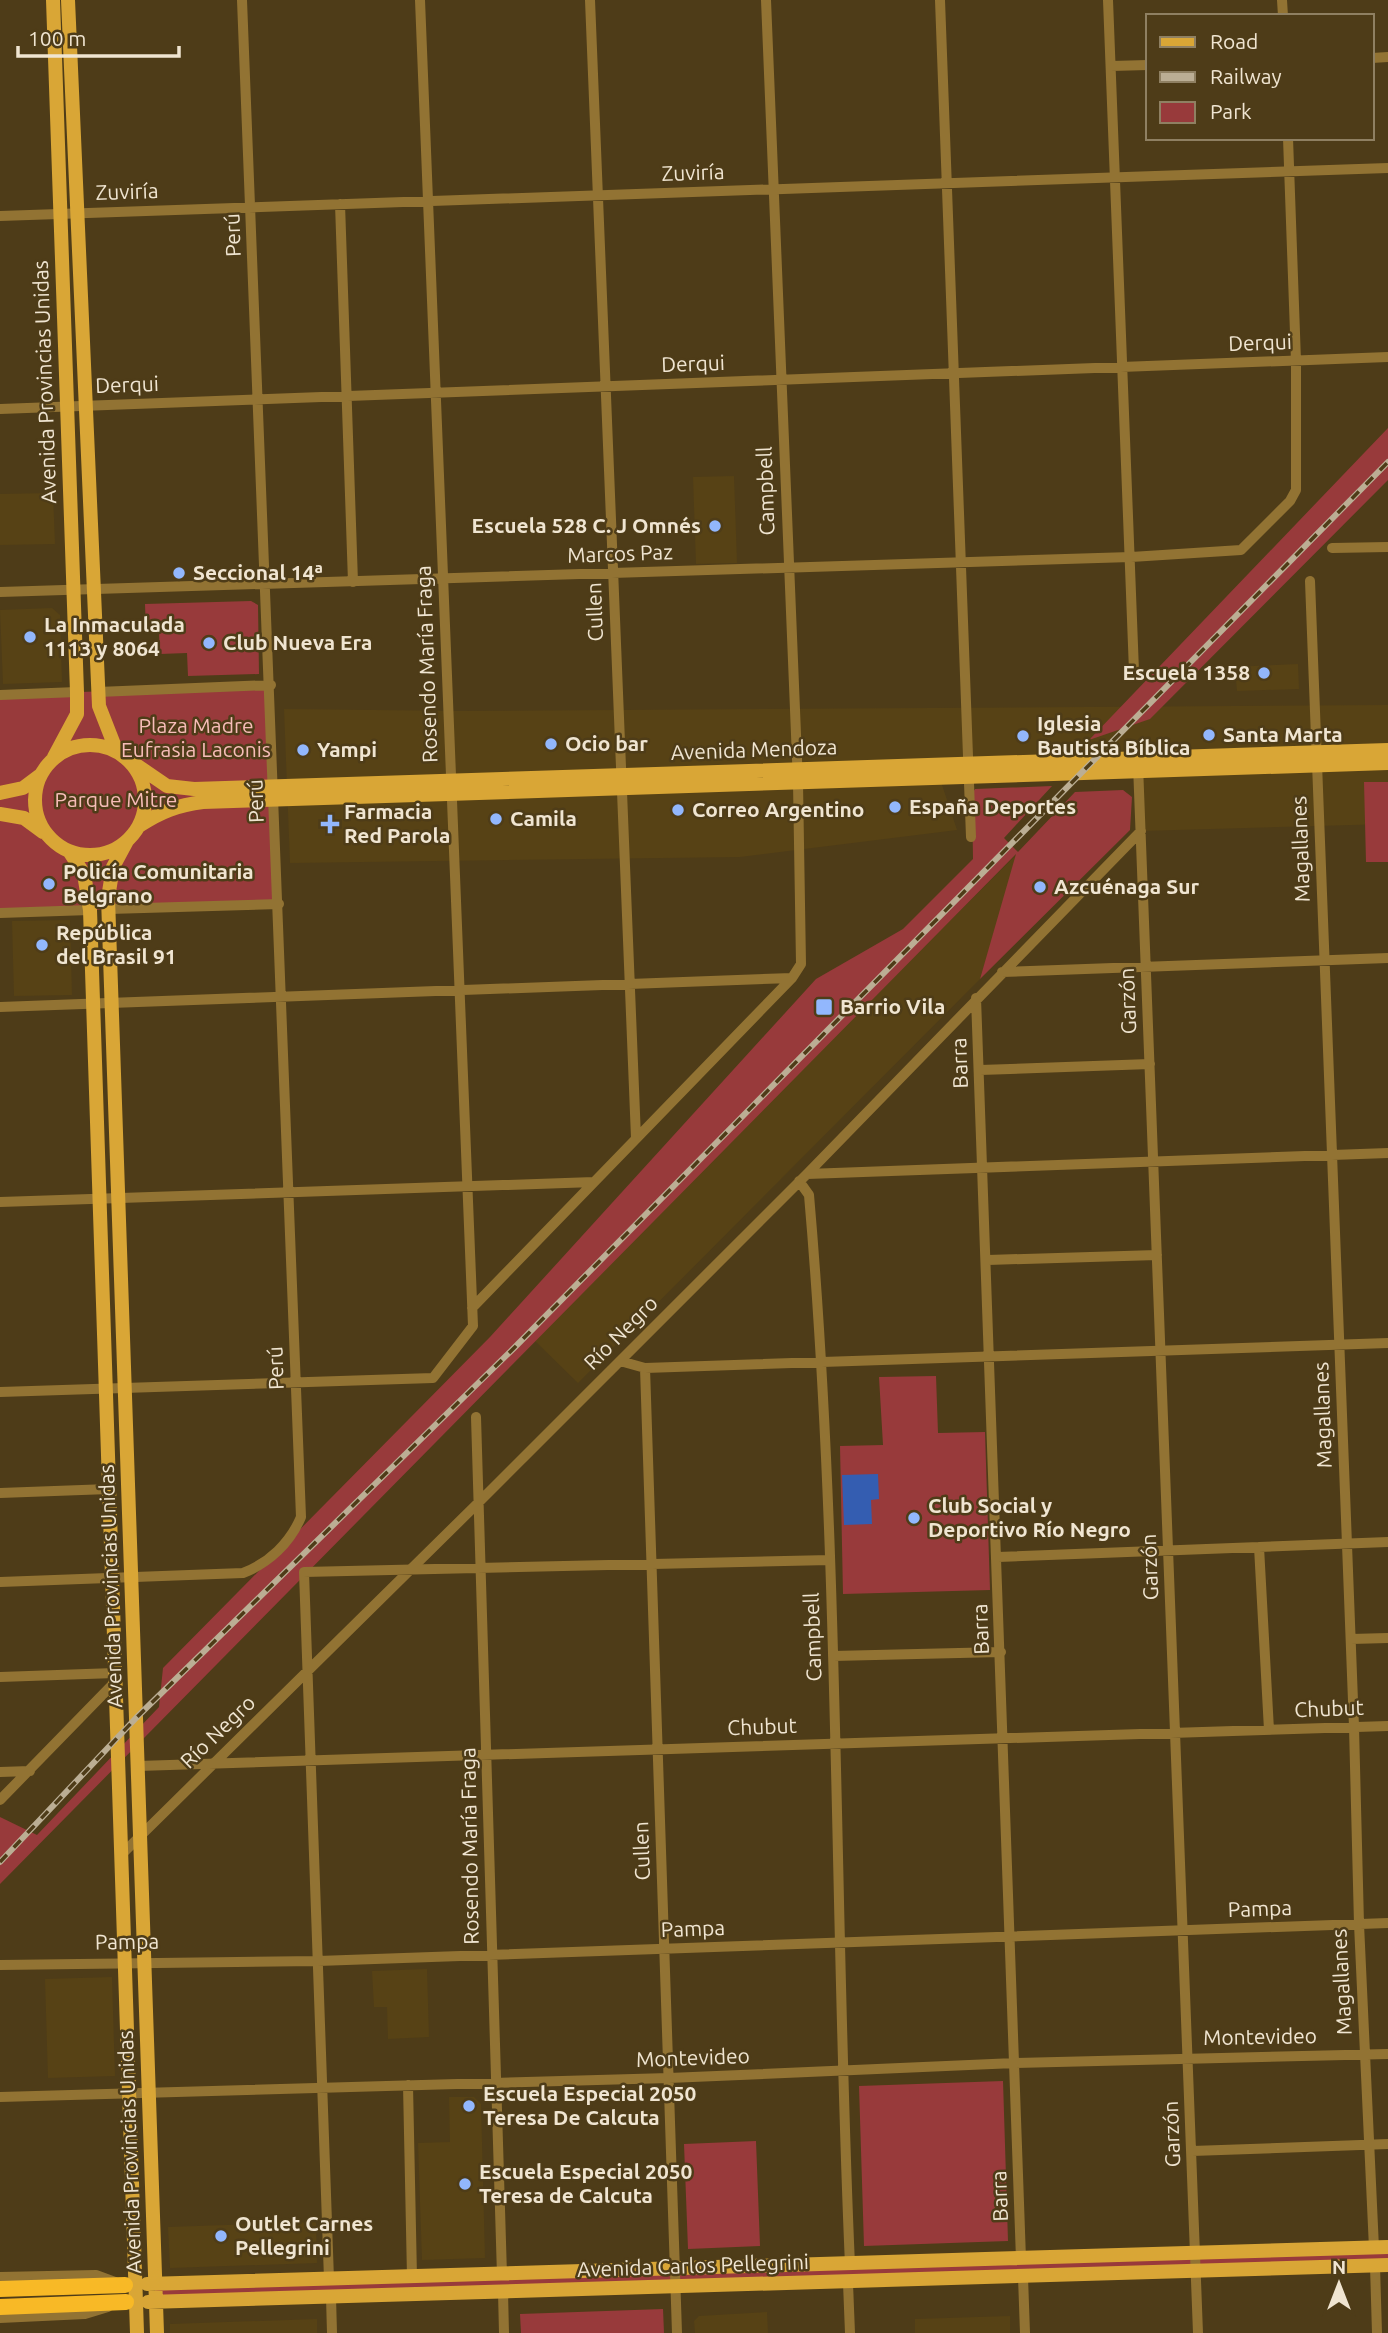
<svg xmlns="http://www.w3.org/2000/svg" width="1388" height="2333" font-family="Ubuntu,sans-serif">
	<rect width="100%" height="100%" fill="#4e3c18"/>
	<path fill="#574215" d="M734,476L737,563L696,564L693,477Z
		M53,493L55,544L0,545V494Z
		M52,608L60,615L62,682L3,684L0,610Z
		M1298,664L1299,689L1237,691L1236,680H1230L1229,667Z
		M1388,705V824L1141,831L1139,772L940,779L957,830L740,857L290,863L284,709L461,711Z
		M1018,853L980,979L578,1383L532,1338Z
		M70,920L72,995L14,996L12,921Z
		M427,1969L429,2037L388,2039L387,2007H374L372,1971Z
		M112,1977L115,2076L48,2078L45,1979Z
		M449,2097H474L481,2104L485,2258L422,2260L418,2143L450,2142Z
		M316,2222L317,2263L170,2268L168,2227Z
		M767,2312L768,2333H695L694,2321L699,2316Z
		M1010,2316V2333H915V2319Z
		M317,2319V2333H170V2324Z"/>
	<path fill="#983a3b" d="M1388,428V480L1150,719L1089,740Z
		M251,601L258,605L259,674L188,676L187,653L160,654L159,633H146L145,604Z
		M271,685L279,904L0,913V695Z
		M1364,782H1388V862H1366Z
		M1052,786L1004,838L1018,852L1075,792L1123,790L1132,797L1130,830L980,979L1016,854L0,1884V1817L37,1835L159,1707L163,1668L490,1337L816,979L903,929L973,859L972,794L975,789Z
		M936,1376L938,1433L985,1432L990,1590L843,1594L840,1446L883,1445L879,1377Z
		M1003,2081L1008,2241L864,2246L859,2086Z
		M756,2141L760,2246L688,2249L684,2144Z
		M1388,2247V2265L155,2301V2284Z
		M663,2309L664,2333H521L520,2314Z"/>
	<path fill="#345db1" d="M878,1474L879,1499L871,1500L872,1524L844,1525L842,1475Z"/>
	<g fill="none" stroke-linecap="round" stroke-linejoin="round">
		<path stroke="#927333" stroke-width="10" d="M590,0L636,1138
			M940,0L971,837
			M1108,0L1134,671
			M1282,0L1283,16
			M1372,58L1388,57
			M1111,66L1148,65
			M340,204L353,582
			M0,216L1388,168
			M0,409L1388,357
			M1332,548L1388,547
			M1310,581L1354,1727L1359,1924L1374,2248
			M0,592L1131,557L1241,550L1290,501L1296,490V361L1288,138
			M98,692L271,685
			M0,695L77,692
			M1138,765L1198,2333
			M109,909L279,904
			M0,913L90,910
			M1002,972L1388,958
			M976,998L1021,2259
			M0,1007L792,978
			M980,1070L1150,1064
			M807,1174L1388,1153
			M799,1181L809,1195C840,1551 834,1908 850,2265
			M0,1202L594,1182
			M988,1260L1157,1255
			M472,1308L792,978L801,964L798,783L766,0
			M620,1361L645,1368L1388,1343
			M645,1368L677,2333
			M0,1392L433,1378L473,1326L420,0
			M476,1417L502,2275
			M0,1493L109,1489
			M1259,1547L1269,1730
			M998,1557L1388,1542
			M0,1582L243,1573C269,1563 290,1543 301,1517L242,0
			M1351,1639L1388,1638
			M833,1656L1001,1652
			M0,1677L115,1673
			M138,1766L1388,1726
			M0,1772L30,1771
			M0,1800L115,1682
			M121,1855L479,1502L807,1174L1141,831
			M0,1965L318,1961L1388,1923
			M408,2085L412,2277
			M0,2097L669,2078L1015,2063L1388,2054
			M1192,2151L1388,2144
			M1375,2266L1377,2333
			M0,2277L96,2275L115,2282
			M1023,2277L1025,2333
			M329,2279L304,1572L830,1560
			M848,2283L850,2333
			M503,2292L504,2333
			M331,2297L332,2333
			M0,2318L85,2314L108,2307"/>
		<path stroke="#d9a636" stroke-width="14" d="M53,0L77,692V714L54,757
			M68,0L99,706L117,752
			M35 800a55 55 0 1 1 110 0a55 55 0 1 1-110 0Z
			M129,760L167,786L194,789L1388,750
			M0,793L23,788L39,776
			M0,814L24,818L43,832
			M139,826C160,812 178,805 203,802L1388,763
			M127,841L113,867L108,898L157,2333
			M69,851L84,874L90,910L137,2333
			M147,2284L1388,2247
			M148,2302L1388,2265"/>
		<path stroke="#f8b926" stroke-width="16" d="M0,2289L125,2285
			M0,2307L126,2302"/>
		<defs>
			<path id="rail" d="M0,1862L136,1718L514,1348L1388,462"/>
		</defs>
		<use href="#rail" stroke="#bbae94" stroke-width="6"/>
		<use href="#rail" stroke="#4e3c18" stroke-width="3.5" stroke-dasharray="10" stroke-linecap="butt"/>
	</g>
	<g fill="#92b7fd" stroke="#4e3c18" stroke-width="2.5">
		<circle cx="715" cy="526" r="7"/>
		<circle cx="179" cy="573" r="7"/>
		<circle cx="30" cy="637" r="7"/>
		<circle cx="209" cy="643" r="7"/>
		<circle cx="1264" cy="673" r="7"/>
		<circle cx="1209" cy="735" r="7"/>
		<circle cx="1023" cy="736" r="7"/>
		<circle cx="551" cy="744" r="7"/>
		<circle cx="303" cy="750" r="7"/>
		<circle cx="895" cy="807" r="7"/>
		<circle cx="678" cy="810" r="7"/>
		<circle cx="496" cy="819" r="7"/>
		<path d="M326.5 813.5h7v7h7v7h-7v7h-7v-7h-7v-7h7z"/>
		<circle cx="49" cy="884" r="7"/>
		<circle cx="1040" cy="887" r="7"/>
		<circle cx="42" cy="945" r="7"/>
		<rect x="815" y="998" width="18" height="18" rx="3.5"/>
		<circle cx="914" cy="1518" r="7"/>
		<circle cx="469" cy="2106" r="7"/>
		<circle cx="465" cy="2184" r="7"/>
		<circle cx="221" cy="2236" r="7"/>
	</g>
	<g text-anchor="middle" stroke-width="5" stroke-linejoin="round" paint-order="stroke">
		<g font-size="21" fill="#f0e5d1" stroke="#4e3c18">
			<text transform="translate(693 173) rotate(-2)" y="7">Zuviría</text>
			<text transform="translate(127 192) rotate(-2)" y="7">Zuviría</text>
			<text transform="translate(233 235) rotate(-92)" y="7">Perú</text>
			<text transform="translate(1260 343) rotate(-2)" y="7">Derqui</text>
			<text transform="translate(693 364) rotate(-2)" y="7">Derqui</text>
			<text transform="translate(45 382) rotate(-92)" y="7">Avenida Provincias Unidas</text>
			<text transform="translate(127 385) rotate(-2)" y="7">Derqui</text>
			<text transform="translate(766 491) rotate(-92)" y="7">Campbell</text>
			<text transform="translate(620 554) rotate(-2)" y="7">Marcos Paz</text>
			<text transform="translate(595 612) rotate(-92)" y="7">Cullen</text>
			<text transform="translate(427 664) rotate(-92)" y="7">Rosendo María Fraga</text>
			<text transform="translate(754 750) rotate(-2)" y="7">Avenida Mendoza</text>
			<text transform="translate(256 801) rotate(-92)" y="7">Perú</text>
			<text transform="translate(1301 849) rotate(-92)" y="7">Magallanes</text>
			<text transform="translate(1128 1001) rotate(-92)" y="7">Garzón</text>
			<text transform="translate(960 1063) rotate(-92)" y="7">Barra</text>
			<text transform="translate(621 1333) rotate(-45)" y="7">Río Negro</text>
			<text transform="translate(276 1368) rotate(-92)" y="7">Perú</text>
			<text transform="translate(1323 1415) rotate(-92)" y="7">Magallanes</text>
			<text transform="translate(1150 1567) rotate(-92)" y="7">Garzón</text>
			<text transform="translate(111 1586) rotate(-92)" y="7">Avenida Provincias Unidas</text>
			<text transform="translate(981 1629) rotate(-92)" y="7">Barra</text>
			<text transform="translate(813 1637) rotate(-92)" y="7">Campbell</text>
			<text transform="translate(1329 1709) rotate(-2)" y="7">Chubut</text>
			<text transform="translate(762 1727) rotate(-2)" y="7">Chubut</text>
			<text transform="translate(218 1732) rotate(-44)" y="7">Río Negro</text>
			<text transform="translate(470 1846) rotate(-91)" y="7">Rosendo María Fraga</text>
			<text transform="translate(642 1851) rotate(-92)" y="7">Cullen</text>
			<text transform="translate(1260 1909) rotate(-2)" y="7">Pampa</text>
			<text transform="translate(693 1929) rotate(-2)" y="7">Pampa</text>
			<text transform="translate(127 1942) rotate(-1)" y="7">Pampa</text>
			<text transform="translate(1342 1982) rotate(-93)" y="7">Magallanes</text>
			<text transform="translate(1260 2037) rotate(-1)" y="7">Montevideo</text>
			<text transform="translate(693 2058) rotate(-2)" y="7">Montevideo</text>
			<text transform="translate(1172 2134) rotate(-92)" y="7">Garzón</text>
			<text transform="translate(130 2152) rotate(-92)" y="7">Avenida Provincias Unidas</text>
			<text transform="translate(1000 2196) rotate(-92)" y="7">Barra</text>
			<text transform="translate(693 2266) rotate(-2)" y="7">Avenida Carlos Pellegrini</text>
		</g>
		<g font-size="21" font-weight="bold" fill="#f0e5d1" stroke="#4e3c18" text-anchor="start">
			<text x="701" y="533" text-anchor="end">Escuela 528 C. J Omnés</text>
			<text x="193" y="580">Seccional 14ª</text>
			<text x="44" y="632">La Inmaculada<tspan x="44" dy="24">1113 y 8064</tspan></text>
			<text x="223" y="650">Club Nueva Era</text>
			<text x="1250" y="680" text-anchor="end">Escuela 1358</text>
			<text x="1037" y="731">Iglesia<tspan x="1037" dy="24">Bautista Bíblica</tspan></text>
			<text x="1223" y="742">Santa Marta</text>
			<text x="565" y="751">Ocio bar</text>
			<text x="317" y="757">Yampi</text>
			<text x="909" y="814">España Deportes</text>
			<text x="692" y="817">Correo Argentino</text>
			<text x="344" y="819">Farmacia<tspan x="344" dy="24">Red Parola</tspan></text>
			<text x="510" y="826">Camila</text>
			<text x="63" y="879">Policía Comunitaria<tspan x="63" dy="24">Belgrano</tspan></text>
			<text x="1054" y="894">Azcuénaga Sur</text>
			<text x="56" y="940">República<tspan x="56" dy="24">del Brasil 91</tspan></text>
			<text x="840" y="1014">Barrio Vila</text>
			<text x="928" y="1513">Club Social y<tspan x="928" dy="24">Deportivo Río Negro</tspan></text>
			<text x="483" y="2101">Escuela Especial 2050<tspan x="483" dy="24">Teresa De Calcuta</tspan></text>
			<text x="479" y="2179">Escuela Especial 2050<tspan x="479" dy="24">Teresa de Calcuta</tspan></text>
			<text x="235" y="2231">Outlet Carnes<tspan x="235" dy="24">Pellegrini</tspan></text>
		</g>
		<g font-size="21" fill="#f7bcb8" stroke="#4e3c18">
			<text x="196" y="733">Plaza Madre<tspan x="196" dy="24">Eufrasia Laconis</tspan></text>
			<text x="116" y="807">Parque Mitre</text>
		</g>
	</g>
	<rect x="1146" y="14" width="228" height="126" fill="#4e3c18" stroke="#8f8062" stroke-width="2"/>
	<rect x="1160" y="37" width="35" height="10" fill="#d9a636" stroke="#8f8062" stroke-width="2"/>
	<text x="1210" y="49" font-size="21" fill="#f0e5d1">Road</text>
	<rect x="1160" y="72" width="35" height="10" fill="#bbae94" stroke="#8f8062" stroke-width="2"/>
	<text x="1210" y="84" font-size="21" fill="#f0e5d1">Railway</text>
	<rect x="1160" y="102" width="35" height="21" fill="#983a3b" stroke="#8f8062" stroke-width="2"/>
	<text x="1210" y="119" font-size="21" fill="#f0e5d1">Park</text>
	<g transform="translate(1339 2284)" stroke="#4e3c18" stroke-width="5" paint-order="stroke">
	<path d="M0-5L12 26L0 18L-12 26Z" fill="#f0e5d1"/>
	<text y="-10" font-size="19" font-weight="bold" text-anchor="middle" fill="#f0e5d1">N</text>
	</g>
	<path d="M18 46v10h161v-10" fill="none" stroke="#f0e5d1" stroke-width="3.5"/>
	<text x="28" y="46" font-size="21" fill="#f0e5d1" stroke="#4e3c18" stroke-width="5" paint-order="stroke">100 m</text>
</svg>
